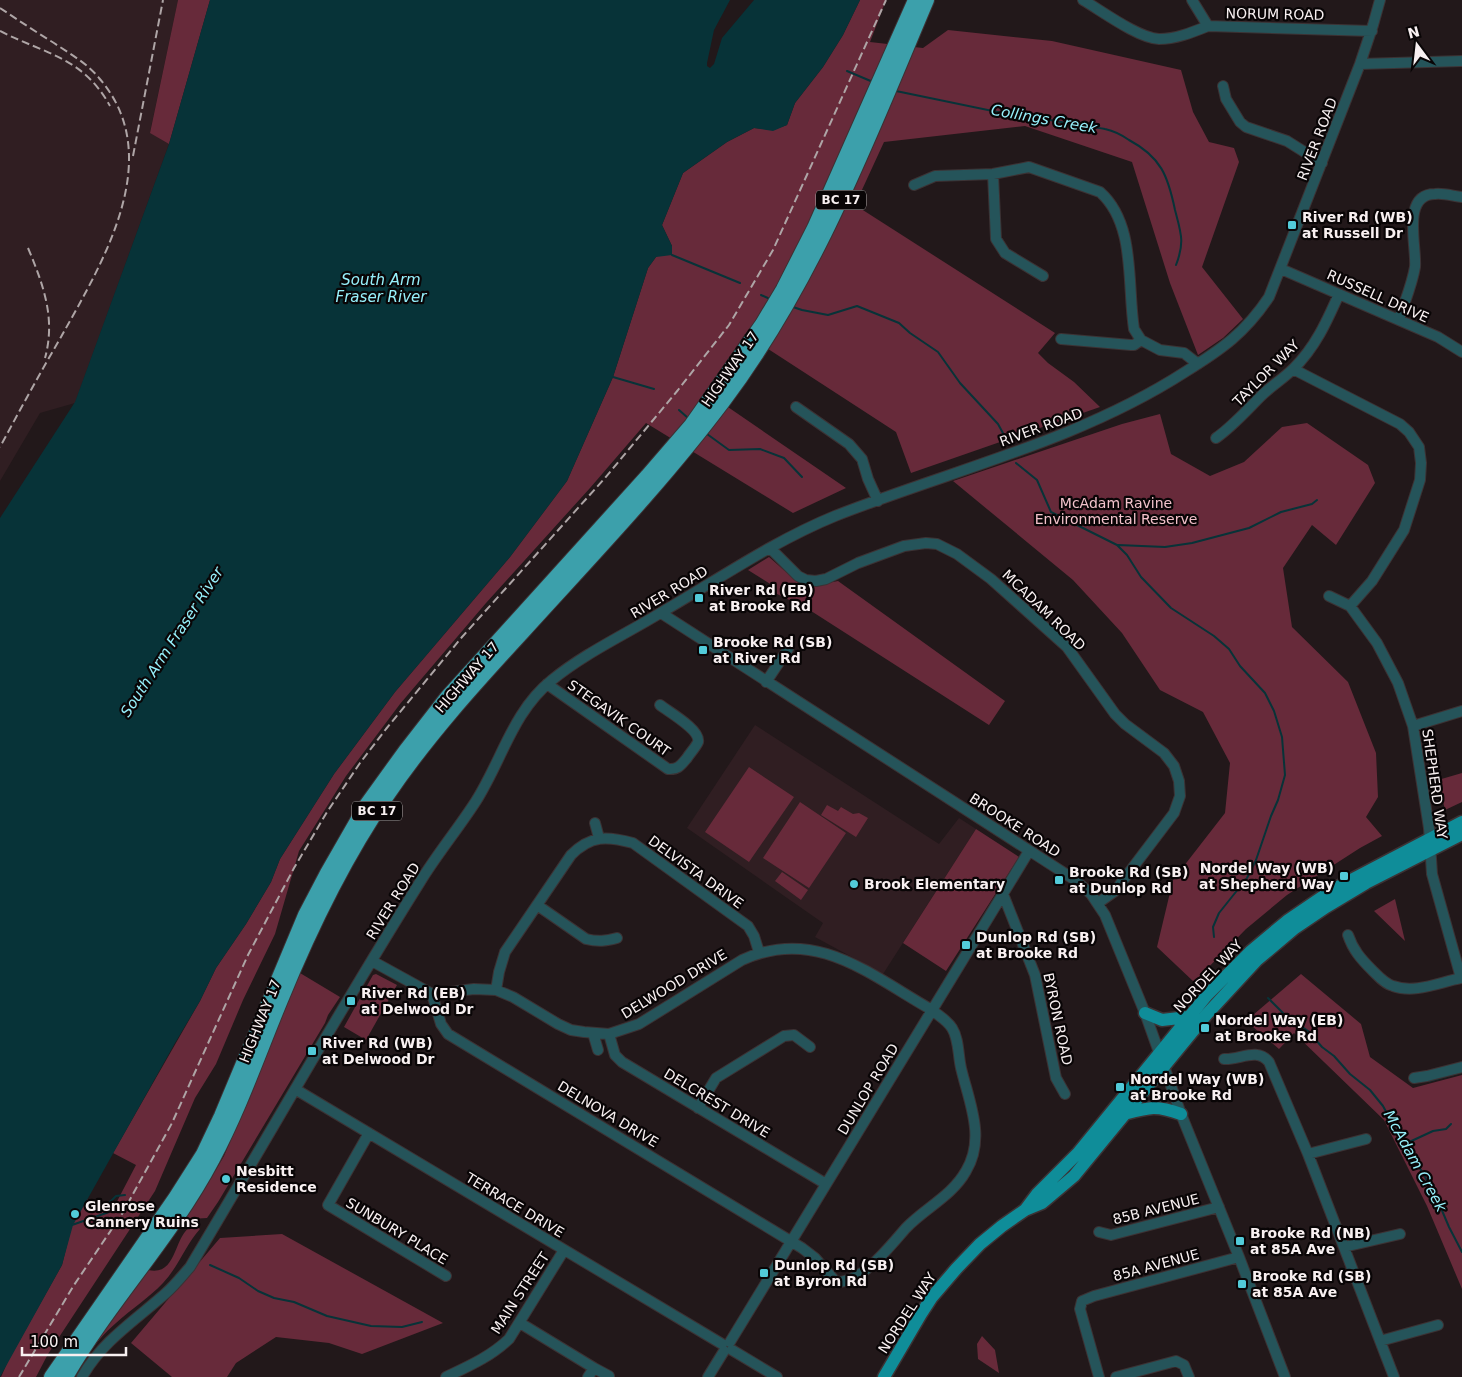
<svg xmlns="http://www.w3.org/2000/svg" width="1462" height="1377" font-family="'DejaVu Sans',sans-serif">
	<rect width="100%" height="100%" fill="#22181a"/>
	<path fill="#301e22" d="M0,0H178L150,132L169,144L75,403L40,413L0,481Z
		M755,725L939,844L959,818L976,829L883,974L815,937L823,923L687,828Z"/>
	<path fill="#672a3a" d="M178,0H210L169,144L150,133Z
		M860,0H886L870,42L923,48L948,30L1052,41L1181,70L1193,112L1209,142L1234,148L1239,162L1202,267L1243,319L1223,338L1198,355L1170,283L1132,162L1025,126L884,142L855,205L1055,333L1038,353L1048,363L1074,382L1100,407L911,473L896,432L745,334L706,392L846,488L793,513L646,423L590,488L486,603L400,704L346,776L299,851L275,934L243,1000L216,1064L195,1098L155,1191L48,1354L36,1377H1L8,1361L62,1265L72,1225L87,1199L112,1211L136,1165L113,1153L200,1001L216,968L246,924L271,882L280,859L334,774L395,692L510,557L567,481L613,377L648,268L656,257L672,246L662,225L683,173L727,142L754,128L773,130L787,125L795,103L823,67L843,35Z
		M1160,414L1171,454L1210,476L1244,462L1282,427L1307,423L1368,465L1375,483L1336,545L1312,525L1283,568L1292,627L1348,682L1376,753L1378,797L1366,817L1382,836L1360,848L1287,895L1246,929L1194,982L1157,947L1173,880L1225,813L1230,763L1203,712L1160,690L1122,633L1073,580L953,481L1122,424Z
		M769,557L794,579L812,586L838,581L1005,701L989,725L808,609L777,594L775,587L748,570Z
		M749,767L794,797L749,862L705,832Z
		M1462,773V802L1445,810L1438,780Z
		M800,802L846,833L809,888L763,858Z
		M827,805L838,811L841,807L853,814L859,813L868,818L856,837L821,815Z
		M976,829L1019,857L946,971L903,943Z
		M782,872L808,890L801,900L775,881Z
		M1395,899L1405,941L1374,911Z
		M300,973L340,997L328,1015L325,1023L218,1202L207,1218L190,1219L184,1223L183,1222L200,1197L224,1156Z
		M376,974L397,985L366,1040L344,1027L373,975Z
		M1301,974L1361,1024L1370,1057L1413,1088L1462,1075V1289L1427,1206L1384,1120L1294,1033L1279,1049L1246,1021Z
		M192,1226H196L200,1229C186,1244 179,1266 163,1283C149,1298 131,1309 116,1323C104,1333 94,1346 85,1358L148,1270C178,1277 173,1235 192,1226Z
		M282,1234L443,1323L362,1354L329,1343L276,1337L236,1363L227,1377H172L131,1343L220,1238Z
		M982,1336L995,1350L999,1373L978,1359L977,1344Z"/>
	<path fill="#073338" d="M210,0H730L714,30L707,63V66L710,68L714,64L722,38L754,0H860L843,35L823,67L795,103L787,125L773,131L754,128L727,142L683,173L662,225L672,246V255L656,257L648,268L613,377L567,481L510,557L395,692L334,774L280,859L271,882L246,924L216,968L200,1001L175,1043L73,1225L62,1265L0,1377V518L75,402L169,144Z"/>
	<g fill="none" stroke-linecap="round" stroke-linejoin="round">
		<path stroke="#073338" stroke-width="2" d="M847,71L873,82
			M896,91L1022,117C1043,117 1062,123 1082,126C1090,128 1097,127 1105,129C1114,131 1122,135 1129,140C1161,157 1168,176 1175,210C1181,233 1185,242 1176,265
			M672,255L740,283
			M761,295L770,299
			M793,307L802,310L828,315L857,306L899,323L910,333L938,352L960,383L998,424L1009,444
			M613,377L654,389
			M679,410L688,418
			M707,434L729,450L760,449L784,458L802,477
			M1016,463L1037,480L1051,512L1117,545L1127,555L1141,577L1171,608L1214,636L1229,649L1240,666L1265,693L1274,711L1282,737L1285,775L1278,800L1271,816L1256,860L1247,878L1219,913L1213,927L1214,937
			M1118,545L1165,547L1192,543L1249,528L1281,512L1312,504L1317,500
			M1268,998L1285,1015L1308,1031L1322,1047L1334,1056L1350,1074L1370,1090L1383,1106L1397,1132L1412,1155L1435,1194L1449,1227L1462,1252
			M1429,1081L1462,1072
			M1405,1144L1433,1131L1446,1129L1451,1124
			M72,1225L109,1212V1203L116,1196L125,1195
			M210,1265L239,1278L258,1291L274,1298L294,1302L327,1316L371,1326L402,1327L422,1322"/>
		<defs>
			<path id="minor" d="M1083,0C1102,11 1138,38 1159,39C1176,39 1193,32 1208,26L1372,31
				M1192,0L1208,26
				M1360,64L1462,61
				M1223,86L1226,99L1240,122L1246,127L1287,141L1322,163
				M993,174L996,239L1005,253L1043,276
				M914,185L935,176L993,174L1029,167L1100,192C1136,224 1127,284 1134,329L1141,340L1160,350L1184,353L1198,364
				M1281,269L1438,337L1462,352
				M1399,320C1404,303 1412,285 1415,267C1417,247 1401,194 1435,194C1444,193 1453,196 1462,197
				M1061,339L1131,345H1134L1141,340
				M1293,369L1400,424L1409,432L1419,447L1421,463L1420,480L1404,530L1372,581L1350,606L1377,643L1398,683L1413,726L1429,828L1432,874L1461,978
				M796,407L849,444L862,459L868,479L878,501
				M1216,438C1233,426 1246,411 1261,396C1271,386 1283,379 1293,369C1315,348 1327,321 1339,294
				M770,548L798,576L806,580L816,581L826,579L858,563L904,546L926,543L937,544L957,554L991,579L1067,647L1115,714L1125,724L1164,753L1174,766L1179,781L1180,796L1174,813L1115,891L1098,903
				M1329,596L1350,606
				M661,613L1075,880L1091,894L1105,915L1145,1013L1181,1114L1239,1257L1285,1377
				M766,682L788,649
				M547,684L668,769C678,770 681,765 687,758C690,753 696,747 698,742C701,730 669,712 660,705
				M1413,726L1462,711
				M595,823L599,838
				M1003,894L1035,975L1056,1078L1065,1094
				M537,905L586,939C598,942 606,941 617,938
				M1348,935C1353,950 1361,959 1372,970C1378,976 1385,984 1393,986C1415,994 1440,982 1462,978
				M372,961L432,994L474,989L496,990L513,997L558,1024L571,1030L584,1032L609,1034L639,1024L742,960C816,926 870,975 932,1010C939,1016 947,1020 952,1028C959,1039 958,1055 961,1068C969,1102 986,1138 966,1171C952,1196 925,1208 906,1228C890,1246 862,1283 836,1282L815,1258L802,1248L448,1034L441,1024L432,994
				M496,990L499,972L505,952L571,855C591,835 607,836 633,843L748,926L754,936L759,952
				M593,1033L598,1050
				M609,1034L615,1055L622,1062L826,1184
				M1224,1059C1240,1060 1257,1047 1269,1062L1308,1154L1394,1377
				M1414,1078L1427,1076L1462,1067
				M295,1089L722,1344
				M698,1108L716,1078L784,1036L794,1035L810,1047
				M369,1133L328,1205L446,1276
				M1308,1154L1366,1139
				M1099,1232L1111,1235L1219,1207
				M1344,1247L1400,1234
				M520,1323L594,1368L588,1377
				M1380,1341L1438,1325
				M730,1342L1029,851
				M732,1350L777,1377
				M594,1368L609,1376
				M82,1377C102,1341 137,1319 166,1293C175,1285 182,1276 190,1267C267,1139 340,1009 420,882C437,854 458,829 476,801C502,760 513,711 552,680C585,653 626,634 662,612C719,579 774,541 835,516C952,470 1078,441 1185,372C1222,349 1245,333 1269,297L1360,64L1373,25L1380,0
				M446,1377C469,1366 490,1357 509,1339L564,1250
				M708,1377L724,1351
				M1099,1377L1080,1309L1082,1301L1094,1296L1239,1257
				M1116,1377L1176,1361L1184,1365L1189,1377"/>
			<path id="major" d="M1145,1013L1162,1020L1188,1017
				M1124,1114C1150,1107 1156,1105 1181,1114
				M1025,1210L1037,1194L1078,1153L1207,995L1251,951L1287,921L1334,889L1462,822
				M884,1377L921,1314L932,1297L956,1269L980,1244L1002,1226L1025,1210L1042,1203L1074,1176L1207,1014L1257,960L1295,928L1326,907L1366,883L1462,834"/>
			<path id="highway" d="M51,1377L175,1198L203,1154L221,1116L305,915L327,873L366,805L405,751L447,697L647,476L691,425L762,324L783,289L814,228L915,0
				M66,1377C110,1301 172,1237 213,1159C240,1108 259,1053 281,1000C310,929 343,860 387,796C427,737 475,684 523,632C591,557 662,483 723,402C815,280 868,139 927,0"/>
		</defs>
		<use href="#minor" stroke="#3c3234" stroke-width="12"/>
		<use href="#major" stroke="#3c3234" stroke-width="15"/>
		<use href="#highway" stroke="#3c3234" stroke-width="16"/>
		<use href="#minor" stroke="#25545a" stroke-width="10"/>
		<use href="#major" stroke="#0f8d99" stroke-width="12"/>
		<use href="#highway" stroke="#3ca0ab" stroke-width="14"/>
		<path stroke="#aea5a6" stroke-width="2" stroke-dasharray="8 4" stroke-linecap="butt" d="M0,8C18,20 36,32 54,43C70,54 87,63 99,78C168,157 102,263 61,337C40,373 20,410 0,447
			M0,31C45,54 83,57 110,106
			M133,156L163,0
			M28,248C43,284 56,318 45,358
			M19,1377L74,1285L122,1214L172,1123L248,955L294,868L327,812L360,763L386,729L462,637L605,478L678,390L729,325L773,250L886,0"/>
	</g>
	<g fill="#52cbd9" stroke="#090506" stroke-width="2">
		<rect x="1287" y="220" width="10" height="10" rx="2.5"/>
		<rect x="694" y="593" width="10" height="10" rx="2.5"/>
		<rect x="698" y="645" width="10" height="10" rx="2.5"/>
		<rect x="1339" y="871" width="10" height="10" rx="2.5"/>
		<rect x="1054" y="875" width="10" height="10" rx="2.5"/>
		<circle cx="854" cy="884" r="5"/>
		<rect x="961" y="940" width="10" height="10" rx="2.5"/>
		<rect x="346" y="996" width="10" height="10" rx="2.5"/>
		<rect x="1200" y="1023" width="10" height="10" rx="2.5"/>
		<rect x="307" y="1046" width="10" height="10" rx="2.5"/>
		<rect x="1115" y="1082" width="10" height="10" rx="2.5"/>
		<circle cx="226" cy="1179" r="5"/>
		<circle cx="75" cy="1214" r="5"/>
		<rect x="1235" y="1236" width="10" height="10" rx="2.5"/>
		<rect x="759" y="1268" width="10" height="10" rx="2.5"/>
		<rect x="1237" y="1279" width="10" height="10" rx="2.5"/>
	</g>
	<g text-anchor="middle" stroke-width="4.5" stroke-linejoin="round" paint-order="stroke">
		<g fill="#090506" stroke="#b0aaaa" stroke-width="1">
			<rect x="816" y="190.5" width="50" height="19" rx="4"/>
			<rect x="352" y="801.5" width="50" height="19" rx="4"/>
		</g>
		<g font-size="12" font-weight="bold" fill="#f8f0f1">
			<text x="841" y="204">BC 17</text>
			<text x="377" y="815">BC 17</text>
		</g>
		<g font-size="14" fill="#f8f0f1" stroke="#090506">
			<text transform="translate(1275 14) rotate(1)" y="5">NORUM ROAD</text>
			<text transform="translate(1317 139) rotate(-69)" y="5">RIVER ROAD</text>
			<text transform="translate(1378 296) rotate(24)" y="5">RUSSELL DRIVE</text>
			<text transform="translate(730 369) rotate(-55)" y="5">HIGHWAY 17</text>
			<text transform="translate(1266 373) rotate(-45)" y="5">TAYLOR WAY</text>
			<text transform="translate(1041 427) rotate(-20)" y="5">RIVER ROAD</text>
			<text transform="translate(669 592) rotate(-31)" y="5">RIVER ROAD</text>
			<text transform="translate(1044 610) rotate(44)" y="5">MCADAM ROAD</text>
			<text transform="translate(467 677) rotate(-49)" y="5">HIGHWAY 17</text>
			<text transform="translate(619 718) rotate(35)" y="5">STEGAVIK COURT</text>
			<text transform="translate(1435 784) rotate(82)" y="5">SHEPHERD WAY</text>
			<text transform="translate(1015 825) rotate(33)" y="5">BROOKE ROAD</text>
			<text transform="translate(696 872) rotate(36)" y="5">DELVISTA DRIVE</text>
			<text transform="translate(393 901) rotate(-58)" y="5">RIVER ROAD</text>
			<text transform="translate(1208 976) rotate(-47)" y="5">NORDEL WAY</text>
			<text transform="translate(674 984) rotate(-31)" y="5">DELWOOD DRIVE</text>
			<text transform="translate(1058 1019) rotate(78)" y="5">BYRON ROAD</text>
			<text transform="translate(260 1021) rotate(-68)" y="5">HIGHWAY 17</text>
			<text transform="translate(868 1089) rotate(-59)" y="5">DUNLOP ROAD</text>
			<text transform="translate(717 1103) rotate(31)" y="5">DELCREST DRIVE</text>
			<text transform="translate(608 1114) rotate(31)" y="5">DELNOVA DRIVE</text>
			<text transform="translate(515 1205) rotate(31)" y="5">TERRACE DRIVE</text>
			<text transform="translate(1156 1209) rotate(-14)" y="5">85B AVENUE</text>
			<text transform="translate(397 1231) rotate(31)" y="5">SUNBURY PLACE</text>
			<text transform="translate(1156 1265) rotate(-15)" y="5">85A AVENUE</text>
			<text transform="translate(520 1293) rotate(-57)" y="5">MAIN STREET</text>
			<text transform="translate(907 1313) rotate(-57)" y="5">NORDEL WAY</text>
		</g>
		<g font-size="14" font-weight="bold" fill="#f8f0f1" stroke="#090506" text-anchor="start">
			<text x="1302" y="222">River Rd (WB)<tspan x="1302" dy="16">at Russell Dr</tspan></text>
			<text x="709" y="595">River Rd (EB)<tspan x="709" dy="16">at Brooke Rd</tspan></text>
			<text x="713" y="647">Brooke Rd (SB)<tspan x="713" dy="16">at River Rd</tspan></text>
			<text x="1334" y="873" text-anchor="end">Nordel Way (WB)<tspan x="1334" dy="16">at Shepherd Way</tspan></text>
			<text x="1069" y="877">Brooke Rd (SB)<tspan x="1069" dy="16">at Dunlop Rd</tspan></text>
			<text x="864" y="889">Brook Elementary</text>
			<text x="976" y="942">Dunlop Rd (SB)<tspan x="976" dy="16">at Brooke Rd</tspan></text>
			<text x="361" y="998">River Rd (EB)<tspan x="361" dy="16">at Delwood Dr</tspan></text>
			<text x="1215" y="1025">Nordel Way (EB)<tspan x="1215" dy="16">at Brooke Rd</tspan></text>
			<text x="322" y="1048">River Rd (WB)<tspan x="322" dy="16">at Delwood Dr</tspan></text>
			<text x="1130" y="1084">Nordel Way (WB)<tspan x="1130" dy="16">at Brooke Rd</tspan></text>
			<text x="236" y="1176">Nesbitt<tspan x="236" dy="16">Residence</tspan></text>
			<text x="85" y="1211">Glenrose<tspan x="85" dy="16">Cannery Ruins</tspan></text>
			<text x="1250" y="1238">Brooke Rd (NB)<tspan x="1250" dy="16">at 85A Ave</tspan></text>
			<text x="774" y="1270">Dunlop Rd (SB)<tspan x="774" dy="16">at Byron Rd</tspan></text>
			<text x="1252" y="1281">Brooke Rd (SB)<tspan x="1252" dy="16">at 85A Ave</tspan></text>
		</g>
		<g font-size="14" fill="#f3c2cb" stroke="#090506">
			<text x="1116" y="508">McAdam Ravine<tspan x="1116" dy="16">Environmental Reserve</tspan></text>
		</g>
		<g font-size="15" font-style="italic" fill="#96f0fb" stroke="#090506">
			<text transform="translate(1044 119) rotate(10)" y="5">Collings Creek</text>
			<text x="381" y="285">South Arm<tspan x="381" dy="17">Fraser River</tspan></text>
			<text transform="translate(172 642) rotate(-57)" y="5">South Arm Fraser River</text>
			<text transform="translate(1415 1161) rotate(61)" y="5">McAdam Creek</text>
		</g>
	</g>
	<g transform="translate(1417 45) rotate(345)" stroke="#090506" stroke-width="4" paint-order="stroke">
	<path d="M0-4L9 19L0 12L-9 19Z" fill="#f8f0f1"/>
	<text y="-8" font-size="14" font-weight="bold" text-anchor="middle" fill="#f8f0f1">N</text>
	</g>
	<path d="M22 1347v8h104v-8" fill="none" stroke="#f8f0f1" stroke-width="2.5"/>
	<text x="30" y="1347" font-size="15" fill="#f8f0f1" stroke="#090506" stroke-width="4" paint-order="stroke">100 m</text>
</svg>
